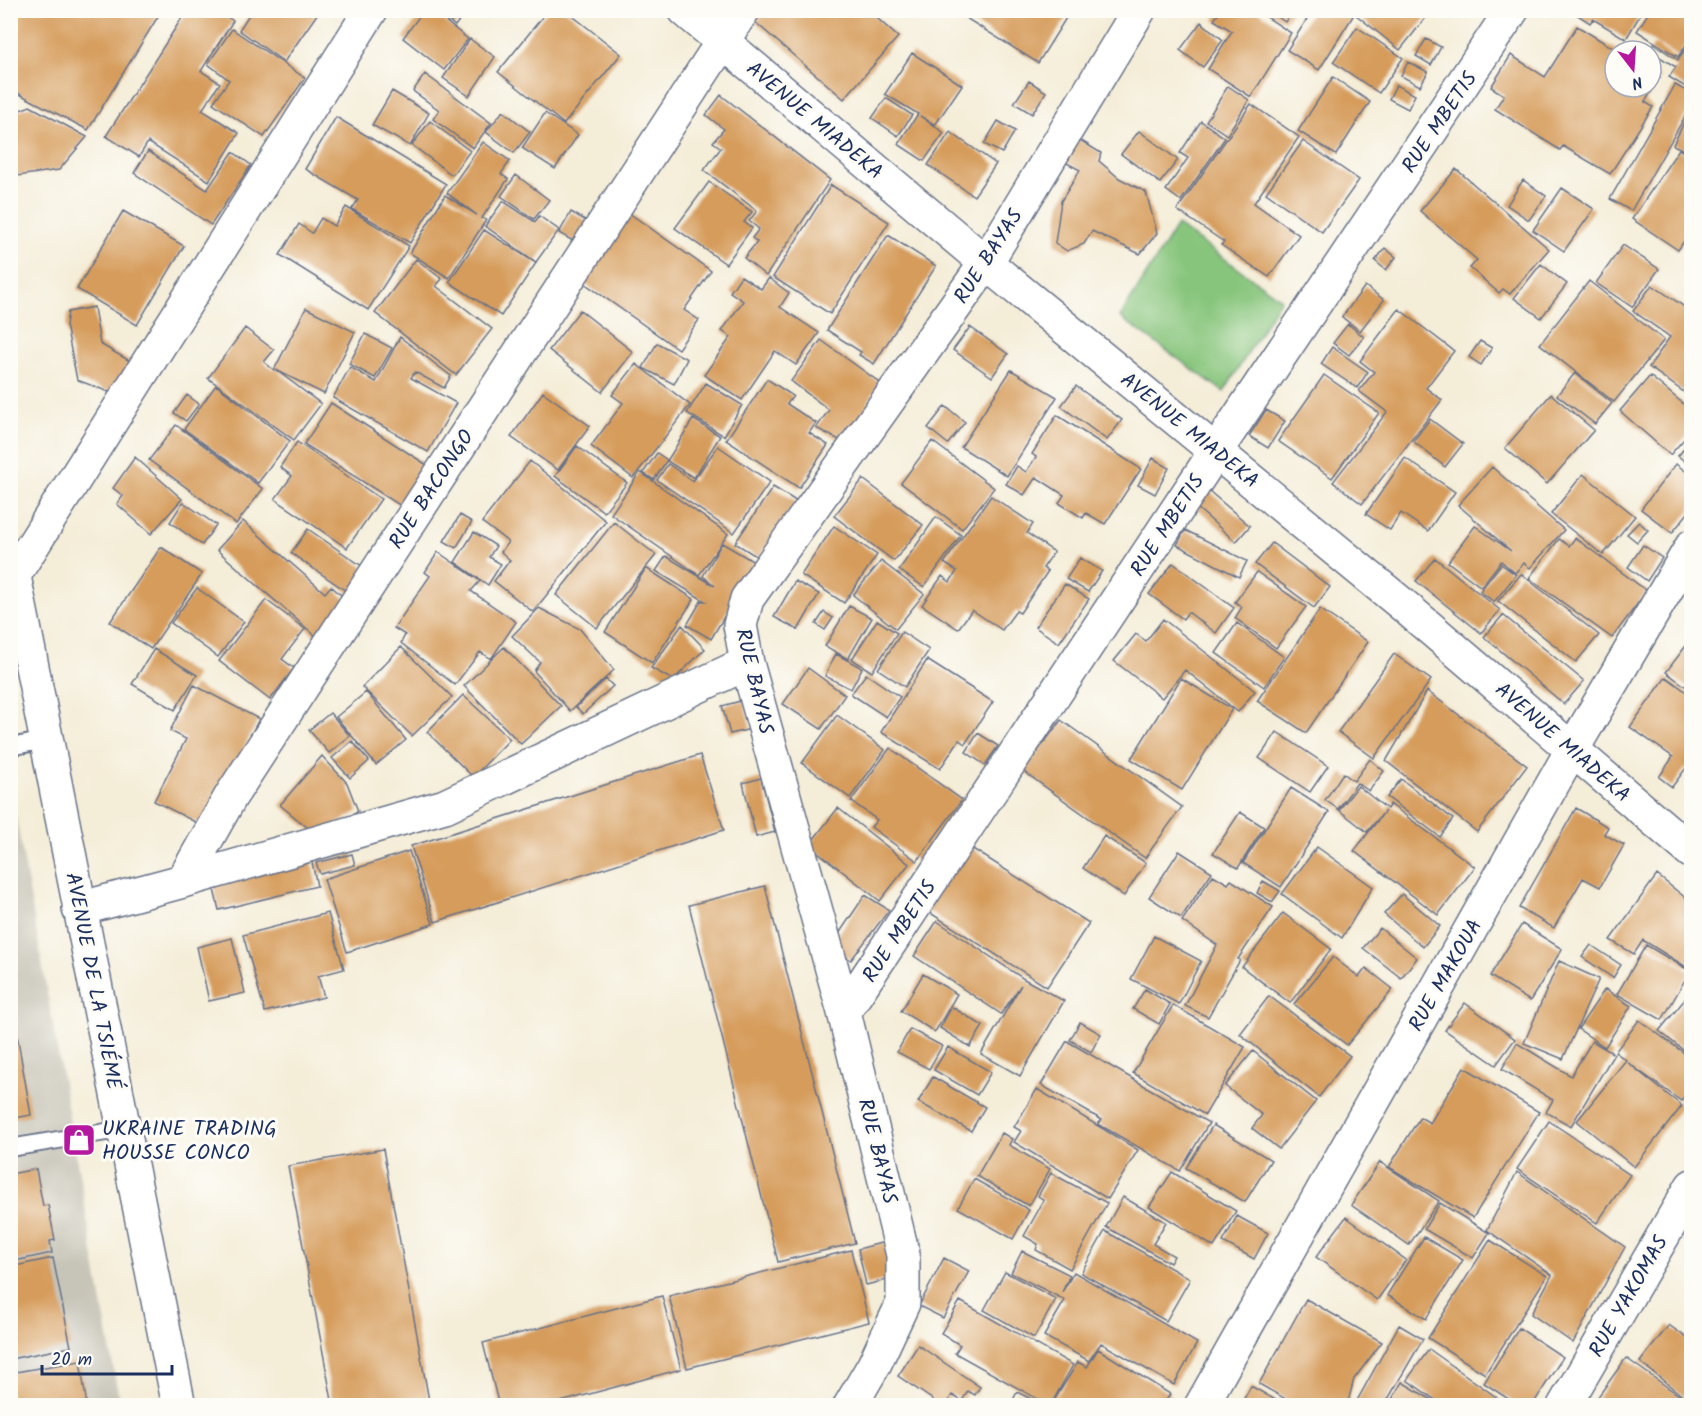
<svg xmlns="http://www.w3.org/2000/svg" width="1702" height="1416" font-family="Kalam,sans-serif">
	<rect width="100%" height="100%" fill="#fdfcf7"/>
	<filter id="ink" filterUnits="userSpaceOnUse"><feTurbulence type="fractalNoise" baseFrequency=".0167" numOctaves="2"/><feDisplacementMap in="SourceGraphic" scale="12" xChannelSelector="R" yChannelSelector="G"/><feConvolveMatrix kernelMatrix="1 2 1 2 8 2 1 2 1" color-interpolation-filters="sRGB"/></filter>
	<filter id="wash" filterUnits="userSpaceOnUse"><feTurbulence type="fractalNoise" baseFrequency=".008" numOctaves="4" result="noise"/><feDisplacementMap in="SourceGraphic" scale="24" xChannelSelector="R" yChannelSelector="G"/><feGaussianBlur stdDeviation="1.35" result="paint"/><feColorMatrix in="noise" values="0 0 0 0 0 0 0 0 0 0 0 0 0 0 0 0 0 1.4 0 .05"/><feComposite in="paint" operator="in"/></filter>
	<g filter="url(#wash)">
		<rect width="100%" height="100%" fill="#f4edd8"/>
		<path fill="#c7c4b8" d="M11,788L120,1405H11Z"/>
		<path fill="#87c57b" stroke="#517a6c" stroke-width="1.5" d="M1177,225L1281,299L1224,392L1120,317Z"/>
		<g id="blocks">
			<path fill="#d69c5c" d="M10,10H162L88,130L10,89Z
				M187,10H217L233,21L201,71L220,83L202,110L239,133L209,181L148,142L139,157L106,136Z
				M252,10H320L284,62L239,30Z
				M424,10H431L468,39L444,70L403,38Z
				M436,10H467L455,26Z
				M548,10H565L621,54L564,124L498,72Z
				M766,10H868L898,37L844,99L755,22Z
				M953,10H1071L1038,63Z
				M1221,10H1256L1291,33L1251,97L1208,69L1232,31L1214,20Z
				M1268,10H1293L1285,22Z
				M1313,10H1344L1353,16L1319,70L1287,50Z
				M1350,10H1423L1428,15L1400,50Z
				M1570,10H1643L1626,39L1593,19L1590,23Z
				M1650,10H1692V36L1678,57L1637,31Z
				M1201,22L1223,40L1203,67L1180,50Z
				M1577,26L1618,51H1615V87H1651V72L1660,77L1645,102L1653,107L1610,174L1563,146L1560,150L1495,109L1504,95L1491,87L1511,55L1545,77Z
				M1357,27L1403,58L1379,93L1333,62Z
				M232,29L305,78L264,137L213,103L229,80L208,64Z
				M470,39L495,57L469,96L443,78Z
				M1426,39L1441,47L1431,65L1416,56Z
				M1692,39V91L1669,77L1676,67L1650,51L1654,44L1678,60Z
				M912,53L962,85L935,125L920,116L944,133L924,161L898,144L918,114L885,94Z
				M1408,62L1428,72L1420,86L1401,76Z
				M425,74L491,123L473,148L433,119L439,110L413,91Z
				M1333,77L1370,102L1336,155L1298,131Z
				M1029,81L1046,92L1032,114L1014,103Z
				M1396,85L1415,95L1408,109L1389,99Z
				M1675,85L1692,94V104L1631,211L1610,199Z
				M1228,86L1249,100L1227,135L1206,121Z
				M392,91L429,113L410,146L372,125Z
				M721,95L830,180L766,276L744,258L757,242L752,238L759,229L749,221L757,211L704,170L721,148L713,142L724,129L706,115Z
				M886,98L912,115L898,136L872,118Z
				M1251,104L1299,137L1254,203L1299,235L1269,277L1221,245L1224,242L1177,210Z
				M30,106L87,137L59,170L17,176L10,141V114Z
				M1692,106V154L1673,145Z
				M503,111L530,132L514,153L486,132Z
				M545,113L578,135L555,169L522,148Z
				M336,117L446,184L410,243L352,209L358,200L305,169Z
				M430,121L470,151L452,175L412,145Z
				M998,121L1015,131L1002,153L984,144Z
				M1201,121L1225,138L1181,201L1166,190L1188,158L1180,153Z
				M1139,131L1178,160L1160,183L1121,154Z
				M950,132L996,164L974,196L928,165Z
				M1075,137L1101,153L1099,161L1119,178L1146,192L1157,233L1140,254L1092,231L1084,244L1067,251L1055,243L1061,201L1080,170L1063,161Z
				M1303,141L1359,180L1322,232L1266,193Z
				M483,142L510,161L501,174L508,179L482,218L486,220L449,278L410,253L445,195L477,215L447,193Z
				M1679,149L1692,158V230L1678,250L1632,219Z
				M148,151L207,190L233,152L251,165L211,225L134,173Z
				M1456,169L1549,249L1510,294L1503,289L1499,293L1470,268L1477,260L1420,211Z
				M516,175L549,200L534,219L501,196Z
				M1523,180L1546,196L1529,220L1507,205Z
				M709,182L752,212L744,222L752,228L726,264L675,228Z
				M831,185L889,222L830,314L773,277Z
				M1562,188L1594,209L1564,251L1533,230Z
				M503,201L535,222L539,216L559,230L536,262L485,226Z
				M346,207L409,246L368,310L280,255L299,224L312,233L321,218L334,226Z
				M123,211L184,246L137,325L77,289Z
				M571,212L592,224L580,245L559,233Z
				M629,213L711,271L684,310L699,320L678,349L580,280Z
				M484,230L536,263L501,316L449,282Z
				M888,235L936,266L874,364L859,355L861,352L827,330Z
				M1623,245L1659,269L1632,307L1596,283Z
				M1385,248L1396,257L1386,270L1375,261Z
				M416,259L442,279L436,286L492,329L456,375L375,313Z
				M1541,264L1567,284L1541,318L1514,298Z
				M741,276L761,289L769,278L789,293L780,307L819,333L796,365L775,351L742,400L704,375L731,337L722,331L743,301L730,292Z
				M1589,281L1664,340L1614,402L1540,344Z
				M1652,285L1692,312V390L1688,395L1649,367L1670,337L1633,311Z
				M1365,286L1384,300L1360,331L1342,317Z
				M94,307L100,344L137,365L120,396L77,380L66,325L68,312Z
				M306,308L355,332L324,394L276,370L321,404L294,440L208,378L245,328L274,350L264,362L274,370Z
				M1399,309L1454,351L1426,388L1442,400L1362,504L1333,482L1387,412L1359,391L1374,372L1360,361Z
				M580,310L633,352L602,392L549,350Z
				M1348,324L1364,337L1349,355L1333,343Z
				M970,327L1008,354L992,377L953,350Z
				M365,334L392,348L375,378L349,364Z
				M400,337L451,376L444,388L415,372L411,378L456,403L428,452L333,398L350,367L376,382Z
				M821,340L879,382L847,444L816,428L829,410L791,381Z
				M1480,341L1492,348L1481,365L1469,357Z
				M657,343L687,359L674,384L643,368Z
				M1332,347L1368,372L1357,388L1321,364Z
				M636,364L690,405L633,478L591,446L623,403L612,395Z
				M1011,370L1057,397L1007,476L961,447Z
				M1575,373L1612,403L1595,424L1557,395Z
				M1324,375L1379,413L1332,478L1278,441Z
				M1650,376L1692,411V430L1670,455L1620,411Z
				M767,379L793,396L787,404L816,423L809,433L828,445L799,488L726,440Z
				M706,383L742,405L724,436L687,413Z
				M216,385L290,441L258,483L184,429Z
				M1076,386L1122,420L1107,440L1061,406Z
				M543,392L590,426L558,470L511,437Z
				M1551,394L1594,430L1547,484L1505,448Z
				M187,395L199,404L186,421L174,413Z
				M331,403L427,465L401,506L304,444Z
				M945,406L965,422L948,444L928,428Z
				M1266,410L1285,421L1268,448L1249,436Z
				M1057,415L1141,469L1105,524L1086,513L1083,518L1059,503L1064,495L1036,477L1024,495L1006,484L1017,466L1026,472L1036,457L1032,454Z
				M693,419L720,436L694,478L667,461Z
				M1430,419L1463,444L1445,467L1413,441Z
				M176,425L263,489L236,524L149,460Z
				M932,441L994,488L962,529L901,483Z
				M297,442L381,499L347,548L275,499L292,476L280,467Z
				M1687,445L1692,449V467L1678,456Z
				M577,446L627,483L604,512L555,476Z
				M718,446L770,482L734,533L657,480L668,464L693,481Z
				M657,453L667,460L654,480L643,473Z
				M135,457L182,499L151,534L117,504L123,496L113,488Z
				M1153,458L1169,468L1155,494L1138,485Z
				M1405,458L1455,492L1428,531L1401,513L1390,530L1366,514Z
				M530,461L606,521L533,612L494,581L510,560L501,552L508,542L482,522Z
				M1676,464L1692,476V508L1672,533L1641,509Z
				M1492,467L1564,530L1530,568L1524,563L1515,573L1501,561L1481,587L1448,562L1475,526L1511,551L1458,505Z
				M640,472L728,534L699,575L611,514Z
				M1583,474L1635,516L1603,555L1551,514Z
				M863,479L923,525L894,561L834,516Z
				M773,487L796,501L759,558L735,543Z
				M1209,491L1250,526L1236,542L1196,507Z
				M991,496L1033,524L1027,533L1054,552L1043,568L1048,571L1020,613L1016,611L1002,630L972,610L958,629L922,605L942,576L950,582L957,571L944,563Z
				M183,502L216,525L202,545L170,522Z
				M460,515L472,522L456,548L444,541Z
				M936,517L961,535L924,587L899,570Z
				M243,521L325,593L331,586L350,603L319,639L217,550Z
				M614,522L656,555L597,628L556,595Z
				M1639,522L1648,530L1637,542L1627,534Z
				M834,526L877,555L844,603L801,575Z
				M308,529L369,571L352,595L291,553Z
				M1185,530L1247,561L1239,577L1177,545Z
				M474,532L496,546L489,557L501,564L488,585L455,562Z
				M1575,538L1647,591L1612,638L1529,578L1559,539L1569,546Z
				M722,543L756,563L711,639L687,625L701,601H705L656,571L666,556L715,586L703,576Z
				M1272,543L1330,587L1314,608L1255,564Z
				M1643,545L1662,558L1647,581L1628,567Z
				M161,547L202,574L151,649L110,622Z
				M438,552L480,581L471,591L516,622L491,659L480,652L455,685L401,643L405,635L394,628L430,576L425,572Z
				M1080,558L1102,571L1088,592L1066,579Z
				M1435,558L1500,610L1481,633L1416,581Z
				M881,561L924,594L896,629L853,595Z
				M1173,563L1234,608L1216,633L1188,612L1183,619L1149,594Z
				M1501,564L1516,575L1494,602L1480,591Z
				M646,568L694,599L652,663L605,632Z
				M1257,572L1306,607L1276,648L1235,618L1242,607L1235,602Z
				M1521,574L1599,635L1576,662L1498,601Z
				M795,581L819,594L798,630L774,617Z
				M1065,584L1089,599L1059,643L1035,627Z
				M197,588L244,622L218,657L171,623Z
				M266,600L305,629L282,659L294,668L270,700L219,661Z
				M849,606L872,618L848,659L825,646Z
				M539,608L580,629L614,670L570,711L534,671L540,662L512,636Z
				M1320,609L1368,642L1306,733L1257,701Z
				M824,612L833,618L825,630L816,624Z
				M1503,615L1584,681L1564,704L1484,637Z
				M1163,619L1255,691L1238,712L1185,670L1162,698L1114,661L1136,634L1146,641Z
				M877,620L897,633L872,672L852,659Z
				M1237,623L1284,657L1264,687L1216,653Z
				M682,625L705,649L673,680L651,668Z
				M902,632L929,650L905,687L878,669Z
				M1692,638V691L1666,672Z
				M401,647L452,697L412,736L362,687Z
				M504,647L561,706L521,744L464,686Z
				M154,649L197,675L175,710L132,684Z
				M836,654L862,668L851,689L825,676Z
				M1394,654L1431,680L1374,758L1338,732Z
				M927,660L993,702L965,744L959,740L940,769L881,732Z
				M808,668L845,695L821,729L783,704Z
				M866,674L900,697L886,717L851,694Z
				M1666,677L1692,696V772L1686,768L1672,787L1659,777L1673,757L1630,727Z
				M1181,678L1232,709L1182,790L1131,759Z
				M606,679L613,686L583,714L576,707Z
				M194,685L259,719L203,826L154,801L186,739L170,731Z
				M1427,691L1527,766L1477,832L1386,761Z
				M366,692L406,740L376,765L336,717Z
				M463,695L510,739L473,777L427,732Z
				M744,700L751,729L730,734L722,706Z
				M330,713L350,736L329,753L309,730Z
				M837,715L885,750L850,798L802,763Z
				M1061,720L1182,807L1145,858L1023,771Z
				M1277,732L1328,766L1310,792L1259,758Z
				M978,733L998,746L985,765L966,752Z
				M352,741L369,761L350,778L332,758Z
				M890,748L962,800L917,861L871,827L877,820L851,801Z
				M700,755L724,830L435,922L411,846Z
				M322,756L347,783L358,811L318,836L280,805Z
				M1370,759L1384,771L1369,791L1357,783L1338,809L1325,800L1343,773L1354,781Z
				M761,778L775,832L756,837L743,783Z
				M1401,779L1453,819L1440,837L1387,797Z
				M1358,786L1387,809L1390,804L1475,867L1438,915L1354,851L1385,811L1367,832L1339,810Z
				M1291,788L1329,812L1281,887L1243,863Z
				M838,808L909,864L880,901L809,845Z
				M1576,808L1608,827L1604,834L1624,845L1600,887L1583,878L1554,928L1519,908Z
				M1240,812L1264,827L1238,868L1213,853Z
				M1104,836L1146,863L1124,896L1083,868Z
				M965,844L1089,923L1047,987L924,909Z
				M1317,847L1373,887L1342,938L1282,894Z
				M409,851L433,924L347,952L324,879Z
				M1179,851L1212,872L1181,918L1149,897Z
				M310,853L317,886L219,910L211,877Z
				M352,854L355,865L320,874L316,863Z
				M1213,875L1228,884L1231,880L1273,907L1238,959L1240,960L1208,1017L1185,1006L1217,945L1182,921Z
				M1657,875L1692,903V960L1686,967L1643,940L1634,954L1610,940Z
				M1263,881L1280,891L1272,902L1257,893Z
				M765,886L855,1243L778,1262L689,905Z
				M1402,894L1440,926L1423,947L1384,914Z
				M865,895L889,910L851,960L830,947Z
				M328,913L344,969L318,976L324,997L265,1012L243,935Z
				M1283,913L1331,949L1290,1003L1242,967Z
				M937,921L1024,979L1064,1001L1020,1076L981,1054L1021,985L1001,1014L914,956Z
				M1522,924L1562,949L1530,1001L1490,976Z
				M1380,928L1417,958L1401,978L1363,948Z
				M1154,936L1201,961L1179,1004L1131,979Z
				M232,938L245,993L209,1001L197,947Z
				M1591,945L1621,965L1613,978L1582,957Z
				M1646,945L1690,971L1662,1020L1617,994Z
				M1333,957L1359,977L1366,968L1393,989L1347,1045L1294,1004Z
				M1559,961L1599,979L1563,1059L1524,1043Z
				M923,974L957,994L935,1032L901,1011Z
				M1145,989L1170,1004L1159,1024L1133,1009Z
				M1605,989L1631,1006L1605,1047L1578,1029Z
				M1690,993L1692,995V1057L1659,1031Z
				M1269,996L1350,1056L1319,1097L1240,1034Z
				M1465,1003L1515,1039L1496,1065L1445,1030Z
				M1173,1005L1245,1047L1205,1115L1133,1073Z
				M952,1007L983,1026L970,1047L940,1028Z
				M1639,1020L1692,1059V1087L1681,1101L1627,1062L1682,1106L1634,1167L1577,1121L1626,1060L1615,1052Z
				M1080,1022L1101,1034L1091,1052L1070,1040Z
				M16,1029L31,1115L10,1119V1030Z
				M910,1029L942,1046L929,1069L897,1052Z
				M1067,1041L1209,1123L1180,1171L1098,1124L1102,1120L1041,1085Z
				M1592,1041L1614,1054L1571,1126L1546,1112L1553,1100L1502,1069L1517,1043L1571,1076Z
				M948,1047L991,1072L977,1095L934,1070Z
				M1253,1051L1316,1101L1279,1149L1252,1128L1262,1115L1225,1086Z
				M1464,1067L1539,1112L1473,1218L1389,1167L1420,1117L1430,1123Z
				M933,1077L985,1107L971,1131L918,1102Z
				M1037,1089L1138,1150L1108,1199L1014,1142L1021,1131L1014,1127Z
				M1549,1121L1630,1175L1597,1223L1517,1169Z
				M1213,1125L1271,1160L1245,1202L1186,1168Z
				M1002,1133L1012,1139L1009,1145L1050,1169L1029,1206L977,1176Z
				M383,1149L430,1406H333L288,1166Z
				M1380,1162L1439,1201L1409,1245L1351,1205Z
				M36,1169L43,1206L48,1205L55,1240L50,1241L52,1253L10,1262V1174Z
				M1172,1172L1236,1211L1214,1247L1149,1207Z
				M1517,1172L1625,1247L1573,1343L1531,1314L1552,1275L1487,1230Z
				M1051,1173L1107,1203L1070,1269L1036,1250L1038,1244L1024,1236L1044,1200L1038,1196Z
				M974,1179L1029,1210L1013,1239L958,1208Z
				M1123,1197L1166,1222L1153,1244L1174,1256L1170,1263L1106,1227Z
				M1440,1203L1489,1233L1473,1258L1424,1229Z
				M1237,1216L1268,1233L1254,1259L1223,1242Z
				M1346,1217L1406,1260L1377,1300L1316,1257Z
				M1105,1231L1190,1279L1166,1321L1081,1273Z
				M1424,1237L1463,1260L1426,1319L1387,1295Z
				M1490,1240L1547,1276L1485,1374L1428,1338Z
				M889,1241L899,1277L866,1285L858,1249Z
				M851,1250L869,1322L687,1368L669,1296Z
				M1022,1251L1070,1275L1062,1292L1074,1272L1197,1343L1174,1385L1101,1343L1089,1361L1044,1336L1065,1300L1011,1273Z
				M53,1258L71,1347L10,1359V1267Z
				M944,1258L969,1271L943,1318L919,1306Z
				M1005,1272L1056,1299L1034,1338L984,1310Z
				M662,1296L681,1369L546,1406H499L483,1343Z
				M1306,1299L1382,1342L1354,1379L1347,1406H1298L1259,1384Z
				M960,1301L1073,1365L1050,1406L955,1353L960,1345L941,1333Z
				M1399,1325L1423,1339L1384,1406H1354Z
				M1669,1325L1692,1342V1397L1688,1394L1685,1398L1640,1362Z
				M1519,1328L1563,1357L1532,1406H1519L1484,1383Z
				M918,1345L980,1387L975,1395L968,1391L962,1401L952,1395L945,1406H942L898,1376Z
				M1098,1349L1170,1394L1163,1406H1058L1053,1402L1078,1362L1087,1367Z
				M1429,1349L1506,1404L1444,1406L1407,1380Z
				M1626,1358L1687,1401L1684,1406L1592,1405Z
				M80,1361L87,1406H10V1373Z
				M1402,1382L1442,1406H1388Z
				M1251,1386L1286,1406H1240Z
				M1017,1392L1045,1406H1010Z"/>
		</g>
	</g>
	<g filter="url(#ink)">
		<use href="#blocks" fill-opacity="0" stroke="#677289" stroke-width="1.5"/>
		<g fill="none" stroke-linecap="round" stroke-linejoin="round">
			<defs>
				<path id="lane" d="M10,747L46,740
					M10,1148L124,1129"/>
				<path id="street" d="M685,10L986,263L1403,605L1692,852
					M14,575L371,10
					M183,881L445,806L747,663
					M79,909L183,881L231,796L743,10
					M844,1012L1216,451L1512,10
					M850,1406L874,1365L903,1303V1255L844,1012L747,663L740,625L747,599L986,263L1139,10
					M1201,1406L1572,750L1692,546
					M1564,1406L1692,1186"/>
				<path id="secondary" d="M10,556L179,1406"/>
			</defs>
			<use href="#lane" stroke="#677289" stroke-width="20"/>
			<use href="#street" stroke="#677289" stroke-width="36"/>
			<use href="#secondary" stroke="#677289" stroke-width="36"/>
			<use href="#lane" stroke="#fff" stroke-width="16"/>
			<use href="#street" stroke="#fff" stroke-width="33"/>
			<use href="#secondary" stroke="#fff" stroke-width="33"/>
		</g>
	</g>
	<defs>
		<symbol id="shop-square" viewBox="-11 -11 22 22"><rect x="-9" y="-9" width="18" height="18" rx="4" fill="#b5179e" stroke="#fdfcf7"/><path d="M-5-2.5h2.3a2.7 3.5 0 0 1 5.4 0H5L5.5 6h-11ZM-1.5-2.5h3a1.5 2.3 0 0 0-3 0Z" fill="#fff"/></symbol>
	</defs>
	<g fill-rule="evenodd">
		<use href="#shop-square" x="60" y="1121" width="38" height="38"/>
	</g>
	<g text-anchor="middle" stroke-width="6" stroke-linejoin="round" paint-order="stroke">
		<g font-size="21" fill="#1b2f5e" stroke="#fdfcf7">
			<text transform="translate(815 120) rotate(40)" y="7">AVENUE MIADEKA</text>
			<text transform="translate(1439 122) rotate(-56)" y="7">RUE MBETIS</text>
			<text transform="translate(988 256) rotate(-57)" y="7">RUE BAYAS</text>
			<text transform="translate(1190 430) rotate(39)" y="7">AVENUE MIADEKA</text>
			<text transform="translate(431 489) rotate(-57)" y="7">RUE BACONGO</text>
			<text transform="translate(1167 525) rotate(-57)" y="7">RUE MBETIS</text>
			<text transform="translate(755 681) rotate(77)" y="7">RUE BAYAS</text>
			<text transform="translate(1563 742) rotate(41)" y="7">AVENUE MIADEKA</text>
			<text transform="translate(899 931) rotate(-57)" y="7">RUE MBETIS</text>
			<text transform="translate(1445 975) rotate(-60)" y="7">RUE MAKOUA</text>
			<text transform="translate(94 981) rotate(79)" y="7">AVENUE DE LA TSIÉMÉ</text>
			<text transform="translate(878 1151) rotate(76)" y="7">RUE BAYAS</text>
			<text transform="translate(1628 1296) rotate(-60)" y="7">RUE YAKOMAS</text>
		</g>
		<g font-size="21" fill="#1b2f5e" stroke="#fdfcf7" text-anchor="start">
			<text x="102" y="1135">UKRAINE TRADING<tspan x="102" dy="24">HOUSSE CONCO</tspan></text>
		</g>
	</g>
	<rect width="1702" height="1416" fill="none" stroke="#fdfcf7" stroke-width="36"/>
	<g transform="translate(1633 69) rotate(163)"><circle r="28" fill="#fdfcf7" stroke="#a3aaba" stroke-width="1.5"/>
	<path d="M0-4.5L10 22L0 15L-10 22Z" fill="#b5179e"/>
	<text y="-9" font-size="16" font-weight="bold" text-anchor="middle" fill="#1b2f5e">N</text>
	</g>
	<path d="M42 1365v9h130v-9" fill="none" stroke="#1b2f5e" stroke-width="3"/>
	<text x="51" y="1365" font-size="18" fill="#1b2f5e" stroke="#fdfcf7" stroke-width="4.5" paint-order="stroke">20 m</text>
</svg>
